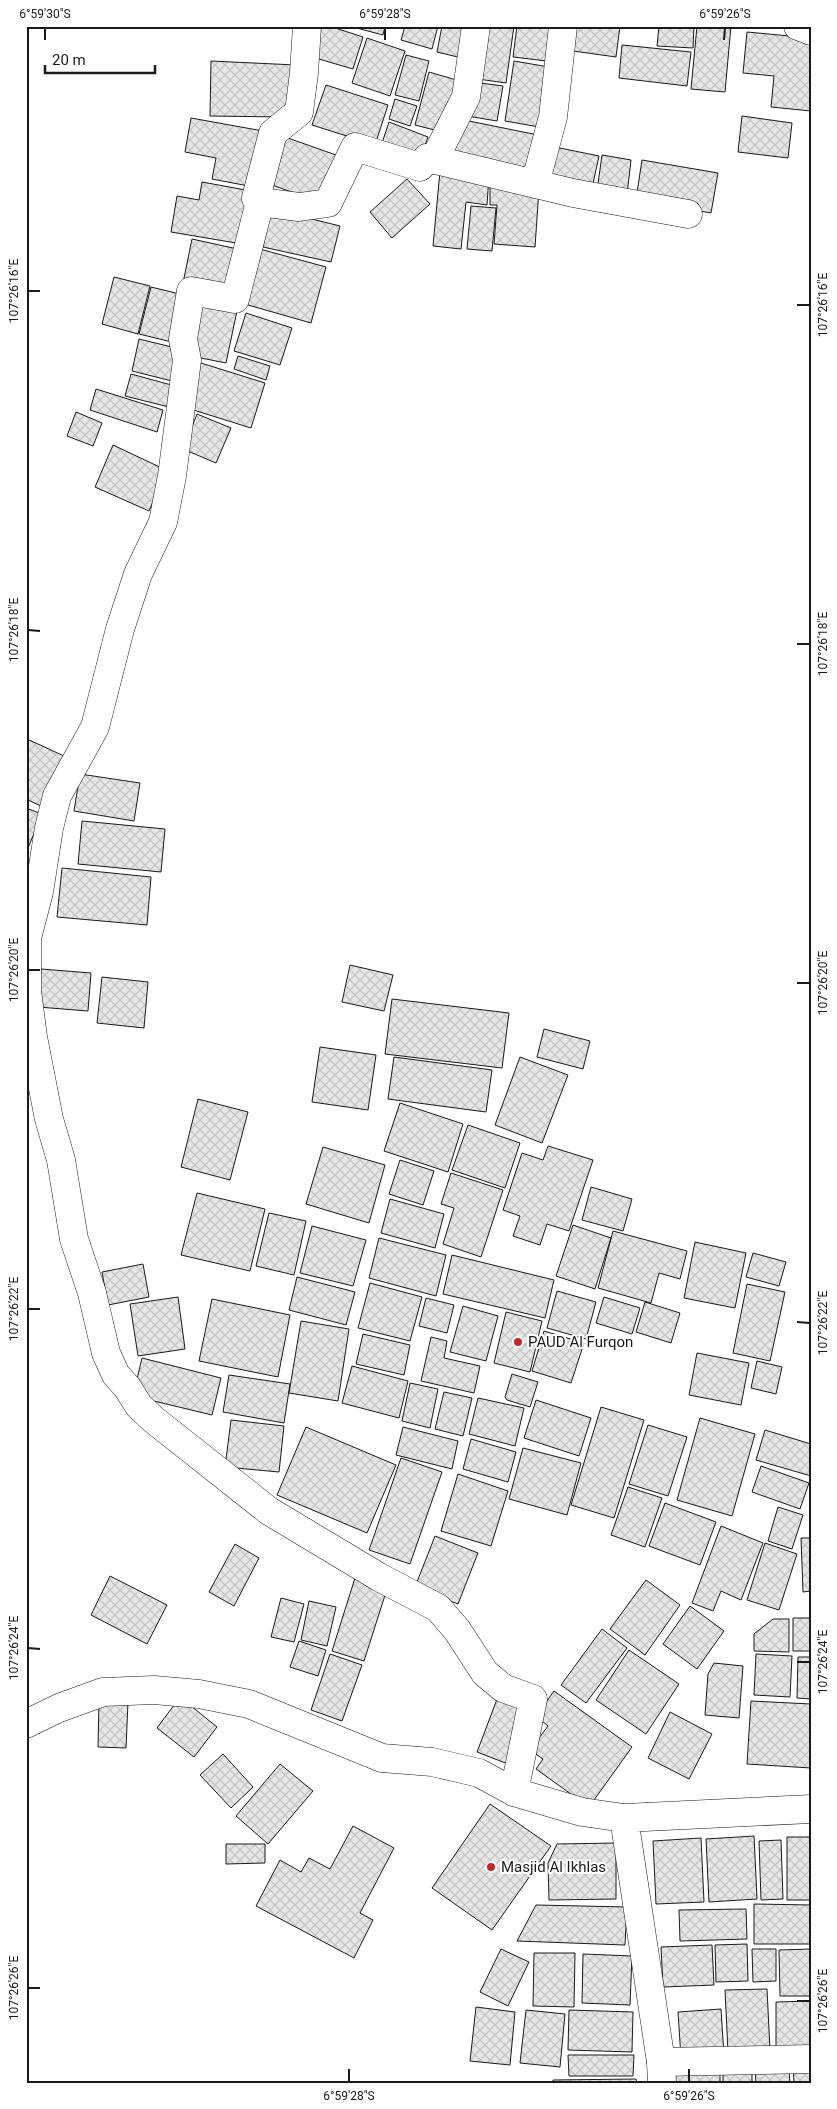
<svg xmlns="http://www.w3.org/2000/svg" width="837" height="2109" font-family="Roboto,sans-serif">
	<defs>
		<pattern id="building-cross-hatch" width="8" height="8" patternUnits="userSpaceOnUse" patternTransform="scale(1.25)"><rect width="8" height="8" fill="#e6e6e6"/><path d="M0 0l8 8M0 8l8-8" fill="none" stroke="#c5c5c5"/></pattern>
	</defs>
	<rect width="100%" height="100%" fill="#fff"/>
	<path fill="url(#building-cross-hatch)" stroke="#1a1a1a" d="M322,26H329L363,37L353,69L312,57Z
		M349,26H385L383,35Z
		M405,26H438L432,49L401,40Z
		M442,26H456L473,30L466,59L437,52Z
		M478,26H514L506,83L471,78Z
		M517,26H559L555,62L513,57Z
		M569,26H620L616,57L566,50Z
		M659,26H694L693,48L657,46Z
		M697,26H731L725,92L691,89Z
		M747,32L811,38V111L771,107L774,76L743,73Z
		M367,38L405,51L390,96L352,83Z
		M622,45L691,52L687,86L619,78Z
		M406,55L429,61L419,101L395,95Z
		M211,61L296,65L295,108L283,117L210,116Z
		M514,61L555,68L545,128L505,121Z
		M429,72L460,81L446,133L415,125Z
		M473,82L503,86L497,121L467,116Z
		M326,85L388,105L375,145L312,125Z
		M395,99L417,106L410,126L389,119Z
		M742,116L792,123L788,158L738,152Z
		M191,118L263,131L254,187L212,179L216,158L185,152Z
		M459,119L538,135L530,175L451,159Z
		M389,122L428,137L419,161L381,146Z
		M285,137L336,155L320,202L269,184Z
		M550,146L599,156L592,188L543,178Z
		M602,155L631,160L627,195L597,191Z
		M642,160L718,173L711,213L636,199Z
		M440,171L489,176L487,205L466,202L461,249L433,246Z
		M407,179L430,204L392,238L370,212Z
		M202,182L251,191L242,244L171,232L177,196L199,200Z
		M490,186L539,189L535,247L494,244L497,205H490Z
		M471,206L496,208L492,251L467,249Z
		M271,209L340,226L331,262L263,247Z
		M192,239L242,250L233,294L183,283Z
		M256,248L326,267L311,323L241,303Z
		M114,277L150,286L138,334L102,324Z
		M151,287L188,296L176,343L139,334Z
		M197,302L237,311L226,363L196,357Z
		M246,313L292,328L280,365L234,351Z
		M139,339L180,349L172,381L132,371Z
		M238,356L270,366L266,380L234,369Z
		M201,363L265,383L251,428L187,408Z
		M131,374L175,386L169,407L125,396Z
		M96,389L163,410L157,432L90,410Z
		M76,412L102,423L93,446L67,436Z
		M197,414L231,428L216,463L183,449Z
		M113,445L166,470L149,511L95,487Z
		M27,739L64,756L41,806L26,799Z
		M80,774L140,783L134,821L74,811Z
		M26,808L42,814L26,853Z
		M82,821L165,829L161,872L78,864Z
		M62,868L151,877L147,925L57,917Z
		M350,965L393,975L384,1011L342,1002Z
		M41,969L91,973L88,1011L38,1007Z
		M102,977L148,982L144,1028L97,1023Z
		M392,999L509,1013L502,1068L385,1054Z
		M544,1029L590,1041L583,1069L537,1057Z
		M320,1047L376,1055L368,1110L312,1102Z
		M394,1057L492,1070L486,1112L388,1099Z
		M520,1057L568,1075L542,1143L495,1125Z
		M198,1099L248,1112L230,1180L181,1167Z
		M400,1103L463,1124L448,1172L384,1151Z
		M468,1125L520,1143L505,1188L452,1170Z
		M548,1146L593,1160L569,1231L547,1224L540,1245L513,1236L520,1216L503,1210L522,1153L543,1160Z
		M323,1147L385,1165L369,1223L306,1204Z
		M400,1160L434,1171L423,1205L389,1194Z
		M451,1173L503,1190L481,1257L443,1244L454,1208L441,1204Z
		M591,1187L632,1199L623,1231L582,1220Z
		M197,1193L265,1209L250,1271L181,1255Z
		M390,1199L444,1214L435,1248L381,1233Z
		M269,1213L306,1221L294,1275L256,1266Z
		M573,1225L611,1238L595,1289L556,1276Z
		M312,1226L366,1240L353,1286L300,1273Z
		M613,1231L687,1251L680,1279L659,1273L651,1303L598,1288Z
		M379,1238L446,1255L436,1296L369,1278Z
		M695,1242L746,1253L735,1308L684,1298Z
		M753,1253L786,1262L779,1286L746,1277Z
		M452,1255L554,1280L545,1318L443,1294Z
		M143,1264L149,1297L108,1305L102,1272Z
		M297,1277L355,1292L346,1325L289,1310Z
		M370,1283L422,1297L410,1341L358,1328Z
		M747,1284L785,1292L770,1361L733,1353Z
		M557,1291L596,1302L586,1339L547,1328Z
		M178,1297L185,1349L138,1356L130,1304Z
		M604,1297L640,1308L632,1334L596,1323Z
		M426,1298L454,1305L447,1333L419,1326Z
		M212,1299L290,1315L278,1377L199,1361Z
		M645,1302L680,1313L671,1343L636,1332Z
		M463,1306L498,1316L486,1361L450,1352Z
		M506,1312L542,1321L530,1372L494,1363Z
		M301,1321L349,1329L338,1401L289,1393Z
		M544,1331L584,1343L571,1383L532,1371Z
		M363,1334L410,1345L404,1375L356,1364Z
		M431,1337L447,1341L444,1358L480,1366L474,1393L421,1381Z
		M697,1353L749,1363L741,1405L689,1395Z
		M142,1358L221,1378L212,1415L133,1396Z
		M757,1361L782,1367L776,1394L751,1388Z
		M352,1366L408,1381L399,1418L342,1403Z
		M512,1374L538,1382L530,1407L507,1400L505,1397Z
		M229,1375L290,1384L284,1423L223,1412Z
		M410,1383L438,1389L430,1428L402,1421Z
		M444,1392L472,1398L463,1436L435,1429Z
		M478,1398L524,1408L515,1446L469,1434Z
		M536,1400L591,1418L579,1456L524,1438Z
		M601,1407L644,1420L614,1518L571,1505Z
		M700,1418L755,1434L732,1516L677,1500Z
		M231,1420L284,1426L279,1472L225,1467Z
		M648,1425L687,1437L668,1496L629,1484Z
		M306,1427L396,1465L367,1533L277,1495Z
		M403,1427L458,1441L452,1469L396,1455Z
		M765,1430L811,1444V1476L756,1460Z
		M471,1439L516,1452L508,1482L463,1469Z
		M523,1448L581,1463L567,1515L509,1499Z
		M401,1458L442,1472L410,1564L369,1550Z
		M761,1466L809,1483L800,1509L752,1492Z
		M458,1474L508,1491L491,1546L441,1531Z
		M628,1487L662,1498L645,1547L611,1535Z
		M665,1503L716,1522L700,1565L649,1546Z
		M778,1507L803,1515L792,1549L768,1541Z
		M721,1526L763,1543L741,1600L721,1591L713,1611L692,1603Z
		M435,1536L478,1553L458,1604L415,1587Z
		M801,1538H811V1591L803,1592Z
		M765,1543L797,1554L779,1610L747,1600Z
		M235,1544L259,1558L234,1606L209,1592Z
		M110,1576L167,1605L147,1644L91,1615Z
		M355,1578L387,1589L364,1661L332,1651Z
		M646,1580L680,1605L645,1655L610,1629Z
		M281,1598L304,1604L294,1642L271,1637Z
		M309,1601L336,1607L327,1646L301,1640Z
		M690,1606L724,1631L697,1669L663,1644Z
		M793,1618H811V1651H793Z
		M773,1619H789V1652L754,1651V1634Z
		M602,1629L627,1648L586,1703L561,1685Z
		M299,1641L326,1650L318,1676L290,1667Z
		M629,1650L679,1684L646,1734L596,1700Z
		M330,1654L362,1665L342,1721L311,1710Z
		M756,1654L792,1656L790,1697L754,1695Z
		M798,1657H811V1699L797,1698Z
		M714,1663L743,1666L739,1718L705,1715L708,1674Z
		M554,1691L632,1747L589,1807L536,1769L543,1759L530,1750L548,1726L536,1716Z
		M499,1694L530,1706L508,1764L477,1752Z
		M180,1697L217,1727L194,1757L157,1728Z
		M99,1701L128,1702L126,1748L98,1747Z
		M751,1701L811,1704V1768L747,1764Z
		M670,1712L712,1734L689,1779L648,1758Z
		M223,1754L253,1787L231,1808L200,1775Z
		M280,1764L313,1791L268,1844L236,1816Z
		M490,1804L551,1846L492,1930L432,1888Z
		M353,1826L394,1848L360,1913L373,1920L354,1958L256,1906L280,1860L301,1872L309,1858L330,1869Z
		M754,1836L757,1899L709,1902L706,1839Z
		M787,1837H811V1900H787Z
		M701,1838L704,1902L656,1904L653,1841Z
		M781,1840L783,1899L761,1900L759,1841Z
		M616,1843V1899L549,1900L548,1863L557,1844Z
		M226,1844H265V1863L226,1864Z
		M754,1904L811,1905V1944H754Z
		M536,1905L627,1907L625,1945L517,1941Z
		M746,1909L747,1939L680,1941L679,1910Z
		M747,1944L748,1981L716,1982L715,1945Z
		M712,1945L714,1985L663,1987L661,1947Z
		M501,1949L529,1962L508,2006L480,1992Z
		M752,1949H776V1981L753,1982Z
		M811,1949V1996H780L779,1950Z
		M534,1953H575L574,2007L533,2006Z
		M583,1954L632,1956L630,2005L582,2003Z
		M767,1989L770,2050L728,2052L725,1990Z
		M811,2001V2050H776V2002Z
		M476,2007L515,2012L510,2065L470,2061Z
		M721,2009L724,2055L681,2058L678,2012Z
		M526,2010L565,2014L560,2067L520,2063Z
		M569,2010L633,2012L632,2052L568,2050Z
		M568,2055H634L633,2076H569Z
		M811,2064V2083H794L793,2065Z
		M752,2066V2083H723V2068Z
		M720,2070V2083H676L675,2071Z
		M789,2070L790,2083H756L755,2071Z
		M636,2079L637,2083H553V2080Z"/>
	<g fill="none" stroke-linecap="round" stroke-linejoin="round">
		<defs>
			<path id="street" d="M798,26L811,31
				M434,160L466,97L476,26
				M535,184L553,117L563,26
				M260,202L256,198L273,133L299,112L304,73L307,26
				M514,1792L533,1699L503,1688L485,1673L457,1630L438,1608L379,1577L269,1511L154,1420L139,1406L127,1387L116,1375L106,1353L92,1293L74,1239L61,1160L49,1119L33,1037L27,991V938L39,892L49,828L57,796L95,727L120,629L138,574L163,522L172,476L187,360L183,339L191,291L235,299L260,202L299,207L328,203L355,147L420,167L427,158L573,193L688,214
				M661,2062L811,2059"/>
			<path id="secondary" d="M26,1724L59,1708L103,1692L154,1690L199,1694L249,1704L382,1758L432,1762L479,1773L514,1792L582,1812L624,1818L811,1809
				M624,1818L661,2062L662,2083"/>
		</defs>
		<use href="#street" stroke="#1a1a1a" stroke-width="29"/>
		<use href="#secondary" stroke="#1a1a1a" stroke-width="29"/>
		<use href="#street" stroke="#fff" stroke-width="28"/>
		<use href="#secondary" stroke="#fff" stroke-width="28"/>
	</g>
	<path fill="none" stroke="#1a1a1a" stroke-width="2" d="M45,40V28M385,40V28M724,40L725,28M28,291H40M797,305H810M28,630L40,631M797,644H810M28,970H40M797,983H810M28,1309H40M797,1322L810,1323M28,1648L40,1649M797,1662H810M28,1988H40M797,2001H810M349,2082V2069M689,2082V2069"/>
	<g fill="#c62828" stroke="#fff" stroke-width="2">
		<circle cx="518" cy="1342" r="5"/>
		<circle cx="491" cy="1867" r="5"/>
	</g>
	<g text-anchor="middle" stroke-width="4" stroke-linejoin="round" paint-order="stroke">
		<g font-size="15" fill="#1a1a1a" stroke="#fff" text-anchor="start">
			<text x="528" y="1347">PAUD Al Furqon</text>
			<text x="501" y="1872">Masjid Al Ikhlas</text>
		</g>
	</g>
	<rect width="837" height="2109" fill="none" stroke="#ffffff" stroke-width="55"/>
	<path d="M45 65v8h110v-8" fill="none" stroke="#1a1a1a" stroke-width="2.5"/>
	<text x="52" y="65" font-size="15" fill="#1a1a1a" stroke="#ffffff" stroke-width="4" paint-order="stroke">20 m</text>
	<rect x="28" y="28" width="782" height="2054" fill="none" stroke="#1a1a1a" stroke-width="2"/>
	<g font-size="12" text-anchor="middle" fill="#1a1a1a">
		<text x="45" y="18">6°59'30"S</text>
		<text x="385" y="18">6°59'28"S</text>
		<text x="725" y="18">6°59'26"S</text>
		<text transform="translate(14 291) rotate(-90)" y="4">107°26'16"E</text>
		<text transform="translate(823 305) rotate(-90)" y="4">107°26'16"E</text>
		<text transform="translate(14 630) rotate(-90)" y="4">107°26'18"E</text>
		<text transform="translate(823 644) rotate(-90)" y="4">107°26'18"E</text>
		<text transform="translate(14 970) rotate(-90)" y="4">107°26'20"E</text>
		<text transform="translate(823 983) rotate(-90)" y="4">107°26'20"E</text>
		<text transform="translate(14 1309) rotate(-90)" y="4">107°26'22"E</text>
		<text transform="translate(823 1323) rotate(-90)" y="4">107°26'22"E</text>
		<text transform="translate(14 1648) rotate(-90)" y="4">107°26'24"E</text>
		<text transform="translate(823 1662) rotate(-90)" y="4">107°26'24"E</text>
		<text transform="translate(14 1988) rotate(-90)" y="4">107°26'26"E</text>
		<text transform="translate(823 2001) rotate(-90)" y="4">107°26'26"E</text>
		<text x="349" y="2100">6°59'28"S</text>
		<text x="689" y="2100">6°59'26"S</text>
	</g>
</svg>
